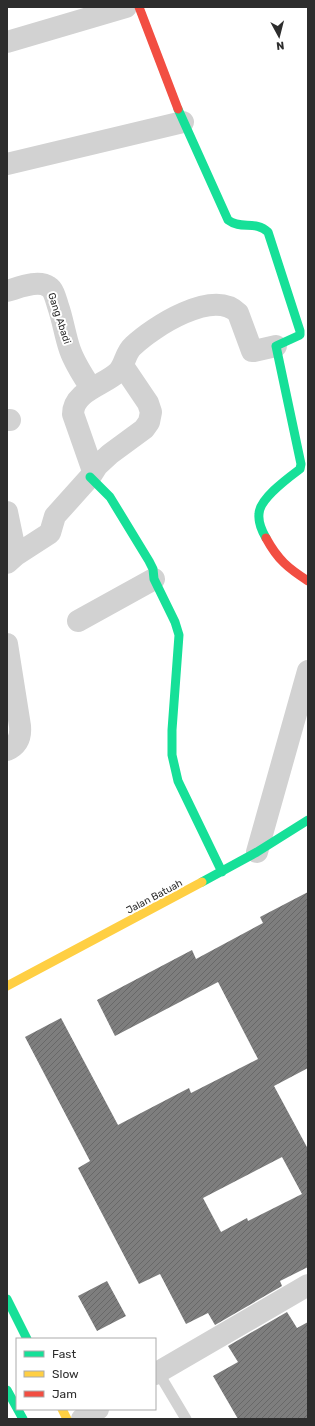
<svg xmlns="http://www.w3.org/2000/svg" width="315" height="1426" font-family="Rubik,sans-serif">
	<defs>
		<pattern id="building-hatch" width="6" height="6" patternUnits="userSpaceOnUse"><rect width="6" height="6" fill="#7e7e7e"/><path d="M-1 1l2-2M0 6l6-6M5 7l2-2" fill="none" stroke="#686868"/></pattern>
	</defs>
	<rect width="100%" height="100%" fill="#fff"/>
	<path fill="url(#building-hatch)" fill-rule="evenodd" d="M308,892V1068L274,1086L308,1149V1267L280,1281L282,1286L215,1325L208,1313L186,1324L160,1274L139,1284L78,1168L90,1161L25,1037L61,1018L118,1125L189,1088L191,1093L258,1059L218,982L115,1036L97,1000L192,950L196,959L263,923L260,917ZM282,1157L302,1194L248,1221L247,1218L221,1232L203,1198Z
		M107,1281L126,1316L97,1331L78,1296Z
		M287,1312L297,1328L308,1322V1419H238L213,1376L238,1362L228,1346Z"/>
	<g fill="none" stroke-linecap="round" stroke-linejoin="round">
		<path stroke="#d2d2d2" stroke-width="11" d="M158,1372L186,1419"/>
		<path stroke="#d2d2d2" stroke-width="22" d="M7,42L126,7
			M7,164L183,122
			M7,291C18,288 38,279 49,287C54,290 56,300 58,306C63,320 65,336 70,350C75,364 83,376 91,388
			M7,420H10
			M93,471L73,414C73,391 105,385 118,372C125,365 125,353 133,346C153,327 213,288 238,313L252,351H254L276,346
			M7,512L16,555
			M7,563L16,555L50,533L55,516L90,477L97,466L110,454L144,429L149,422L151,412L148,403L123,366
			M78,621L154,579
			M7,644L20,726C21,737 18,745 7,750
			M257,852L308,671
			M155,1374L308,1285
			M82,1419L98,1409"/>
		<path stroke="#16e098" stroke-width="9" d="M178,109L228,220C241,230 255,220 268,232L300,331V335L276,346L301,464L300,469C288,478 259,499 259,514C258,523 262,531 266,538
			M90,477L110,497L149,561L153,569L154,579L175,622L179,635L172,730V755L178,781L222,872
			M202,882L257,852L308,820
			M7,1299L27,1339
			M7,1390L23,1419"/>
		<path stroke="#ffcf43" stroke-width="9" d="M7,986L202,882
			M62,1409L67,1419"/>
		<path stroke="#f24e42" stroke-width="9" d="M139,7L178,109
			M266,538C278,560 288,568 308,581"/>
	</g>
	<g text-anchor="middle" stroke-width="4" stroke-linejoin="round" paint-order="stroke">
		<g font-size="10" fill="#2d2d2d" stroke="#fff">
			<text transform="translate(60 318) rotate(72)" y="4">Gang Abadi</text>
			<text transform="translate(154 896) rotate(-28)" y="4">Jalan Batuah</text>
		</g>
	</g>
	<rect width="315" height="1426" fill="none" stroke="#2d2d2d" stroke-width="16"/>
	<rect x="16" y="1338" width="140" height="72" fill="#ffffff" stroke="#ababab"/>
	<rect x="24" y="1351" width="20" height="6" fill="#16e098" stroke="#ababab"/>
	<text x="52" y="1358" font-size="12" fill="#2d2d2d">Fast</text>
	<rect x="24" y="1371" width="20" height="6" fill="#ffcf43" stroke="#ababab"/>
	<text x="52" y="1378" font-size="12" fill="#2d2d2d">Slow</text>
	<rect x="24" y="1391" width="20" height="6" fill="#f24e42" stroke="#ababab"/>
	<text x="52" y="1398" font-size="12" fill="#2d2d2d">Jam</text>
	<g transform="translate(279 36) rotate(173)" stroke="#ffffff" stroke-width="3" paint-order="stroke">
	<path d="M0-3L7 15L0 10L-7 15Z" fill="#2d2d2d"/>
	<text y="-6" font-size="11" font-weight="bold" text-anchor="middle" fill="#2d2d2d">N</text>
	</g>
</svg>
